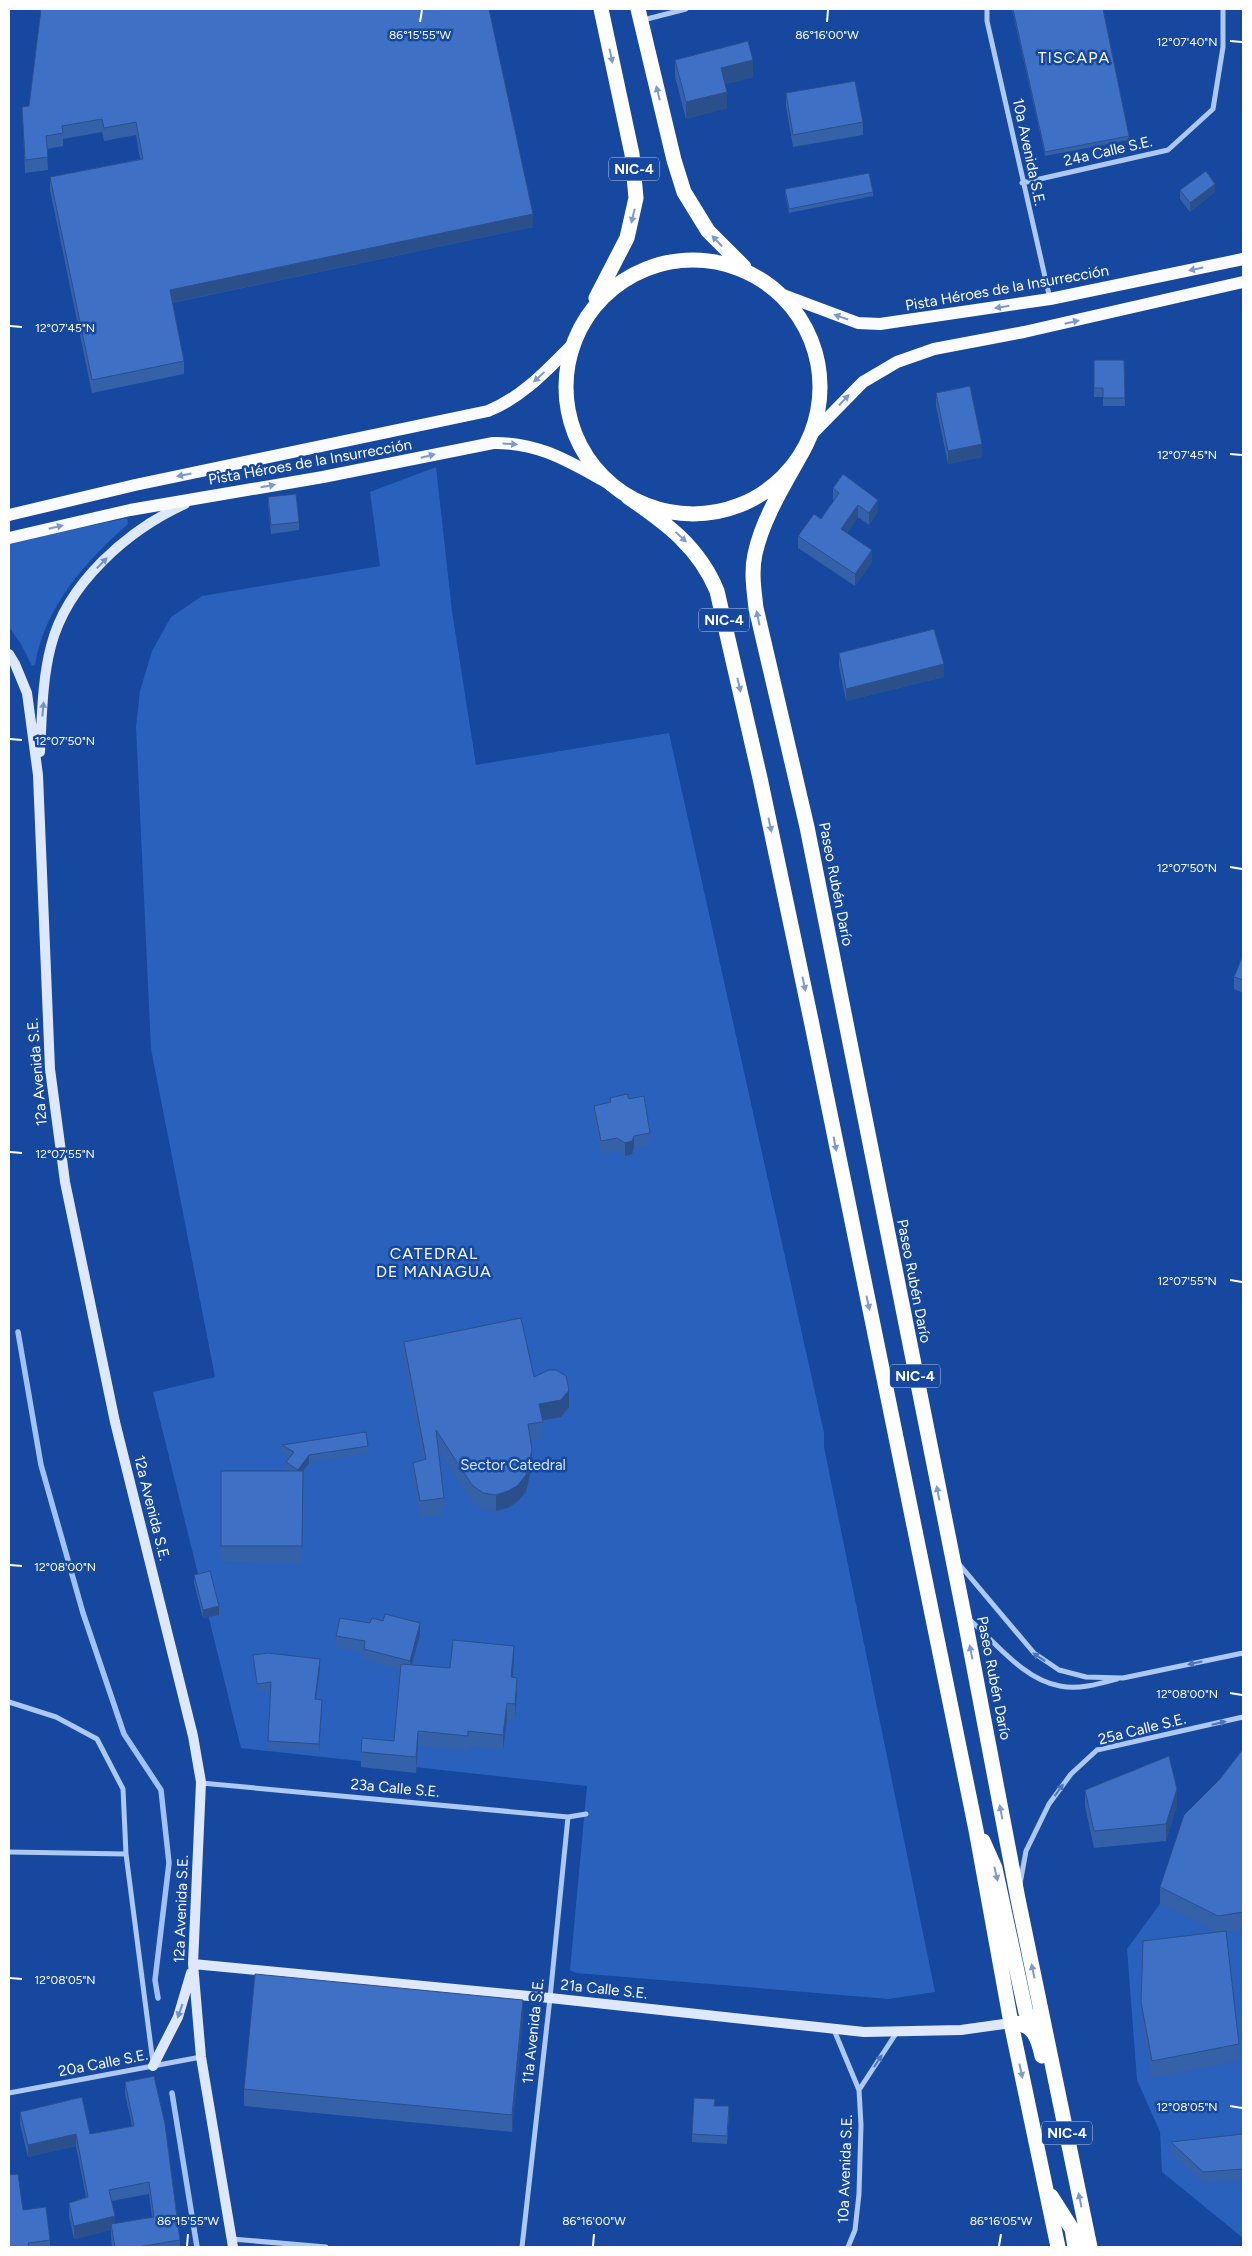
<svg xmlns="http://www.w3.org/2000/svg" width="1252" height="2256" font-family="Figtree,sans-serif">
	<rect width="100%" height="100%" fill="#15489e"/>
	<path fill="#2961bc" d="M436,467L452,611L476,765L669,733L824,1433V1447L935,1992L889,1999L576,1973L570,1970L587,1786L241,1748L153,1392L215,1377L151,1049L136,727L140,691L152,651L171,617L202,596L380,566L370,492Z
		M127,518L128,524C85,562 45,606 35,665L32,666L21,644L9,627V543Z
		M1243,1767V2238L1162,2172L1160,2132L1137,2080L1127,1949L1160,1904L1166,1889Z"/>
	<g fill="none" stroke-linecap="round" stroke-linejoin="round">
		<path stroke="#a0c2f6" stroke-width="5.5" d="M18,1332L41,1465L83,1613L124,1734L161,1790L169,1863L155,1980L158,1998
			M172,2093L197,2247"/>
		<path stroke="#adc8f3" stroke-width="5" d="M987,9V21L1050,299
			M643,20L686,9
			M1022,183L1168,150L1213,109L1223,47V9
			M959,1564L1034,1653L1059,1670L1086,1677L1123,1678L1243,1653
			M970,1620C996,1643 1024,1680 1060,1686C1079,1690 1099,1684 1117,1679
			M9,1702L56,1717L97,1739L123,1789L126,1854L153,2063
			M201,1783L568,1817L586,1814
			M9,1852L126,1854
			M1020,1884L1026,1851L1049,1804L1071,1774L1097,1750L1243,1717
			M834,2030L859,2090L861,2125L859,2194L855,2230L848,2247
			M859,2090L897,2032
			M9,2093L201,2057
			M232,2239L326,2247
			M522,2247L550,1998L568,1817"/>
		<path stroke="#dde8fd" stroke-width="10" d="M9,654L15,664L27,693L38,775L50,1069L65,1182L115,1422L193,1736L201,1782L193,1964L201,2057L233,2247
			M40,752C42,717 42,680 51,646C67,583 128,530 185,504
			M193,1964L550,1998L864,2032L961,2030L1011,2023
			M153,2066L178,2017L191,1973"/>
		<path stroke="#f9fbff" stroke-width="12" d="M778,293L858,323L880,324L1050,299L1243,259
			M810,436L863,382L897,362L934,349L1024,332L1243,282
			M9,515L135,485L488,411C523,397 548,369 574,343
			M9,538L130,510L323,477L493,443C540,442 571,463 610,484"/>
		<path stroke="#fff" stroke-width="15" d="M638,9L674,160L684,192L708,231L744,267
			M566 387a127 127 0 1 1 254 0a127 127 0 1 1-254 0Z
			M596,298L627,238L636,198L632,154L601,9
			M804,449C786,482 763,517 755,554C751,572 754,590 756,608L807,827L964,1615L1018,1899L1090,2247
			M628,497C666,523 699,547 717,591L760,778L811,1020L976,1830L1011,2023L1058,2247
			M983,1841L995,1868L1026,2013L1031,2018L1043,2019
			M1013,2023C1033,2023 1038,2038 1042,2056
			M1051,2196L1072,2229L1075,2247"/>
	</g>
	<path fill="#3561a9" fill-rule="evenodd" d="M41,9L533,227L172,303L184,361V374L92,393L50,190V177L140,159L136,135L104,141L102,132L63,139V146L47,149L48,170L25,173L22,107L29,106Z
		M1012,9H1098L1129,136V140L1045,156Z
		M675,60L753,77L725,84L727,108L686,119L675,77Z
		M786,93L863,122V135L793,147L786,106Z
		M785,189L873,192V196L789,213L785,194Z
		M1180,190L1215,192L1190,212L1180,199Z
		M1094,360H1124L1125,406H1103V397H1094Z
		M936,393L982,457L948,464L936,406Z
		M833,488L878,511L869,525L858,517L847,533L872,562L855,586L798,548V536L821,519L834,501L833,500Z
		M268,497L299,522V530L271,534L268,505Z
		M839,653L944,677L846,701L839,666Z
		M1243,955V993L1234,989V977Z
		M610,1098L629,1099L650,1133V1146L634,1148L632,1154L625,1156L617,1151L601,1154L594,1119V1106L610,1102Z
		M404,1342L534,1377L569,1407L561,1417L542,1421L543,1439L530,1440L532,1466L526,1492L517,1502L508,1508L496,1511L483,1510L472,1502L438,1450L444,1498V1515L420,1517L413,1480V1463L423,1460L404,1359Z
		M282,1445L368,1446V1453L309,1463L303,1471L302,1563L221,1562V1471H289L286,1469V1462L290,1457L282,1452Z
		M194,1575L219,1615L203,1618L194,1583Z
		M420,1635L412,1665L450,1668L514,1662L512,1678L517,1693L515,1719H507L503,1750L468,1746V1751L418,1746L416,1773L361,1767V1752L394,1741L401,1670L364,1660V1653L336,1647V1636Z
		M253,1655L320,1667L316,1699L322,1707L319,1751L268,1749L270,1690L257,1692L253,1663Z
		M1243,1749V1929L1226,1932L1239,2044V2061L1152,2078L1141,2018V2002L1217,1932L1160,1904V1887L1220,1779Z
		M1085,1790L1177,1806L1166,1841L1094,1848L1085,1806Z
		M523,2017L512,2132L244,2106V2089Z
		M125,2082L180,2240V2247H112L111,2237V2230L74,2239L69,2216V2203L86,2197L76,2146L28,2157L20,2124V2112L90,2134L132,2126L125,2094ZM149,2194L152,2217L115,2224L112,2201Z
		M729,2115L727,2144L692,2142V2134Z
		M1243,2134V2180L1203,2183L1171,2153V2142Z
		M23,2210L50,2240V2247H9Z"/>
	<path fill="#2b4f8a" d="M753,60V77L721,85V68Z
		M727,92V108L686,119V102Z
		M1215,184V192L1190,212V203Z
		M533,214V227L170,303V290Z
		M982,444V457L948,464V451Z
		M878,500V511L869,525V513Z
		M858,505V517L841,541V529Z
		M872,550V562L855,586V574Z
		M944,664V677L846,701V689Z
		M634,1136V1148L632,1154L625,1156V1143Z
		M569,1390V1407L561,1417L539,1421V1404Z
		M532,1450V1466L526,1492L517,1502L508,1508L496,1511V1495Z
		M309,1455V1463L298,1478V1470Z
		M219,1606V1615L203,1618V1610Z
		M420,1623V1635L410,1672V1661Z
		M514,1646V1662L511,1693V1677Z
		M320,1659V1667L315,1707V1699Z
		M517,1678V1693L515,1719V1704Z
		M322,1700V1707L319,1751V1744Z
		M507,1703V1719L503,1750V1735Z
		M418,1731V1746L416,1773V1757Z
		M1177,1789V1806L1166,1841V1824Z
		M523,2000V2017L512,2132V2115Z
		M76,2134V2146L28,2157V2145Z
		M115,2216V2229L111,2224V2230L74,2239V2226Z"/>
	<path fill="#3e71c5" stroke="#2b4f8a" d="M41,9H489L533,214L170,290L184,361L92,380L50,177L143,159L136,122L104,128L102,119L62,126L63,133L46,136L48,157L25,160L22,107L29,106Z
		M1013,9H1103L1129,136L1045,152Z
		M748,41L753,60L721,68L727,92L686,102L675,60Z
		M855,81L863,122L793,135L786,93Z
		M1206,171L1215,184L1190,203L1180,190Z
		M869,173L873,192L789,209L785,189Z
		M1094,360H1124L1125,398H1103V388H1094Z
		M970,386L982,444L948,451L936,393Z
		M843,474L878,500L869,513L858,505L841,529L872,550L855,574L798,536L814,514L821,519L839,493L833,488Z
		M296,494L299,522L271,525L268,497Z
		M934,629L944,664L846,689L839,653Z
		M1243,955V980L1234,977Z
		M627,1094L629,1099L644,1096L650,1133L634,1136L632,1141L625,1143L617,1138L601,1141L594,1106L611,1102L610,1098Z
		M521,1318L534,1377L549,1370H556L566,1376L569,1390L561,1400L539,1404L543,1422L528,1424L532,1450L526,1475L517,1486L508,1491L496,1495L483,1493L472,1485L436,1430L444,1498L420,1501L413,1463L426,1459L404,1342Z
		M366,1432L368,1446L309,1455L298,1470L286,1462L294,1452L282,1445Z
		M221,1471H303L302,1546H221Z
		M210,1571L219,1606L203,1610L194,1575Z
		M385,1614L420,1623L410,1661L364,1649L365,1641L336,1636L340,1618L370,1623L372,1618L383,1621Z
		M453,1640L514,1646L511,1677L517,1678L515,1704L507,1703L503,1735L468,1731V1736L418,1731L416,1757L361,1752L362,1738L394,1741L401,1664L450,1668Z
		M268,1653L320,1659L315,1699L322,1700L319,1744L268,1741L271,1682L257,1684L253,1655Z
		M1243,1749V1912L1218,1916L1160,1887L1184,1815L1220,1779Z
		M1169,1756L1177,1789L1166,1824L1094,1831L1085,1790Z
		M1226,1931L1239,2044L1152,2061L1141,2002L1143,1941Z
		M255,1974L523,2000L512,2115L244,2089Z
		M154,2076L165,2124L180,2240L138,2247H115L111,2224L154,2217L149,2182L109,2190L115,2216L74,2226L69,2203L88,2197L76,2134L28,2145L20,2112L82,2097L90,2134L134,2126L125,2082Z
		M694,2098L715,2099L714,2106H729L727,2136L692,2134Z
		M1243,2134V2169L1203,2172L1171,2142Z
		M18,2174L23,2210L46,2207L50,2240L28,2243L29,2247H9V2175Z"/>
	<defs><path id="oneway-solid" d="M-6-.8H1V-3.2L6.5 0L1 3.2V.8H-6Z" transform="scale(1.25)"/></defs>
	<g fill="#7e9aca">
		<use href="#oneway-solid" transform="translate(611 56) rotate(78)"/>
		<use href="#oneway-solid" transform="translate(658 93) rotate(-104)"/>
		<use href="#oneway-solid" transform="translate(633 216) rotate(103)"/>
		<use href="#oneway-solid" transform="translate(717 241) rotate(-133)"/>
		<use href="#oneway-solid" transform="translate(681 537) rotate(43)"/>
		<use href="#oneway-solid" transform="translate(758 618) rotate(-102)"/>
		<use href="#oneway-solid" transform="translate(739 685) rotate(77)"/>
		<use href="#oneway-solid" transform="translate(770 825) rotate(78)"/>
		<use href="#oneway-solid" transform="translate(804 984) rotate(78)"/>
		<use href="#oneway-solid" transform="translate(835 1144) rotate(79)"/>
		<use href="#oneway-solid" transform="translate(868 1303) rotate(78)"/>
		<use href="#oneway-solid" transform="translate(938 1493) rotate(-101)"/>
		<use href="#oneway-solid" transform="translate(971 1652) rotate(-101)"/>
		<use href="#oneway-solid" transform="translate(1001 1812) rotate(-101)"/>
		<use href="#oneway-solid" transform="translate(996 1874) rotate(77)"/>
		<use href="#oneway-solid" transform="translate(1033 1971) rotate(-102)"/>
		<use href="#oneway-solid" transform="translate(1021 2071) rotate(78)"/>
		<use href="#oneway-solid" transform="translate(1080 2200) rotate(-102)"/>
	</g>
	<g fill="#7c99ca">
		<use href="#oneway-solid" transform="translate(1196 269) rotate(168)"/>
		<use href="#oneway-solid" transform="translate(1002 307) rotate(171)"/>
		<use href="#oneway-solid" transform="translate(841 317) rotate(-161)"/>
		<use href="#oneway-solid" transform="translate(1072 322) rotate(-13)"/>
		<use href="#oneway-solid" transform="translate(539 377) rotate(137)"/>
		<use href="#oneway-solid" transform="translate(844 400) rotate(-47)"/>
		<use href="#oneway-solid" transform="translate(510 444) rotate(4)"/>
		<use href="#oneway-solid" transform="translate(428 456) rotate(-14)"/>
		<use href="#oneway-solid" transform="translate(184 475) rotate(169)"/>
		<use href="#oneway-solid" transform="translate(268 486) rotate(-10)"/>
		<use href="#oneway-solid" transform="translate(56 527) rotate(-13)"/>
	</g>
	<g fill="#6f90c9">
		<use href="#oneway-solid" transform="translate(102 563) rotate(-46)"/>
		<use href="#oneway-solid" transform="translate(43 709) rotate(-85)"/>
		<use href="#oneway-solid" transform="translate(180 2011) rotate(110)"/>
	</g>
	<g fill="#4a75bc">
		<use href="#oneway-solid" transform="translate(1039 1657) rotate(-146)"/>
		<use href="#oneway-solid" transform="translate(1195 1663) rotate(168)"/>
		<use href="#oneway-solid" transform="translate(1219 1723) rotate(-13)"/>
		<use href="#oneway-solid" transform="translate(1059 1790) rotate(-54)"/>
		<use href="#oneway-solid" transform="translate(878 2061) rotate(-56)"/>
	</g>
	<path fill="none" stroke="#fff" stroke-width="2" d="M420,22L422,10M827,22L828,10M1230,41L1242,42M10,326L22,327M1230,454L1242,455M10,739L22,740M1230,867L1242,869M10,1152L22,1153M1230,1280L1242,1282M10,1565L22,1566M1230,1693L1242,1695M10,1978L22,1979M1230,2106L1242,2108M187,2246L188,2234M593,2246L594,2234M999,2246L1001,2234"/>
	<g text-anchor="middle" stroke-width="5" stroke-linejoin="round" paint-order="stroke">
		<g fill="#15489e" stroke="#b9c8e2" stroke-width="1">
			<rect x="609" y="157.5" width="50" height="23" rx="4"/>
			<rect x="699" y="608.5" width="50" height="23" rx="4"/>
			<rect x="890" y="1364.5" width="50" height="23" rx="4"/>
			<rect x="1042" y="2121.5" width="50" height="23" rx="4"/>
		</g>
		<g font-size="14" font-weight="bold" fill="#fff">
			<text x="634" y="174">NIC-4</text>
			<text x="724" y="625">NIC-4</text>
			<text x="915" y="1381">NIC-4</text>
			<text x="1067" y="2138">NIC-4</text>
		</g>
		<g font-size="15" fill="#fff" stroke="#15489e">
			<text transform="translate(1108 151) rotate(-13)" y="5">24a Calle S.E.</text>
			<text transform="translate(1029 152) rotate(78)" y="5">10a Avenida S.E.</text>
			<text transform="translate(1007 288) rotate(-10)" y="5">Pista Héroes de la Insurrección</text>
			<text transform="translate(310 462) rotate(-10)" y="5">Pista Héroes de la Insurrección</text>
			<text transform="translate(836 884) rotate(79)" y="5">Paseo Rubén Darío</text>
			<text transform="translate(37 1072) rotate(-95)" y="5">12a Avenida S.E.</text>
			<text transform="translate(914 1281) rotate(79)" y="5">Paseo Rubén Darío</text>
			<text transform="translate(152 1508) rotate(76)" y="5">12a Avenida S.E.</text>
			<text transform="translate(994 1678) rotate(79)" y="5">Paseo Rubén Darío</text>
			<text transform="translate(1142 1729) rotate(-14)" y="5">25a Calle S.E.</text>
			<text transform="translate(395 1788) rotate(5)" y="5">23a Calle S.E.</text>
			<text transform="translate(181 1909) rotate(-88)" y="5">12a Avenida S.E.</text>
			<text transform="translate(604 1989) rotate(6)" y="5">21a Calle S.E.</text>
			<text transform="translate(533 2031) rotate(-84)" y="5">11a Avenida S.E.</text>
			<text transform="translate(103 2063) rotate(-11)" y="5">20a Calle S.E.</text>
			<text transform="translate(845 2169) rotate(-88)" y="5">10a Avenida S.E.</text>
		</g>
		<g font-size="15" fill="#d5e5fd" stroke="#15489e">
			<text x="513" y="1470">Sector Catedral</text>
		</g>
		<g font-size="16" letter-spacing="1" fill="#fff" stroke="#15489e">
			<text x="1074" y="63">TISCAPA</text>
			<text x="434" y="1259">CATEDRAL<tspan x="434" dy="18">DE MANAGUA</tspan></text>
		</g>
	</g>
	<g font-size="12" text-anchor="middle" fill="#fff" stroke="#15489e" stroke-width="5" stroke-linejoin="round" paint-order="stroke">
		<text x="420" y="39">86°15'55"W</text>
		<text x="827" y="39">86°16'00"W</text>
		<text x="1187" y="46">12°07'40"N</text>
		<text x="65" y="332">12°07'45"N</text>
		<text x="1187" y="459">12°07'45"N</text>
		<text x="65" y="745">12°07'50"N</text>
		<text x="1187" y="872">12°07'50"N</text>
		<text x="65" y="1158">12°07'55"N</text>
		<text x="1187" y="1285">12°07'55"N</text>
		<text x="65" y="1571">12°08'00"N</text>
		<text x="1187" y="1698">12°08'00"N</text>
		<text x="65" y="1984">12°08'05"N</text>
		<text x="1187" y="2111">12°08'05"N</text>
		<text x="188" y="2225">86°15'55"W</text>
		<text x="594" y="2225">86°16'00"W</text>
		<text x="1001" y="2225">86°16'05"W</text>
	</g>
	<rect width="1252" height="2256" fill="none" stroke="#ffffff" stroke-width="20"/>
</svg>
